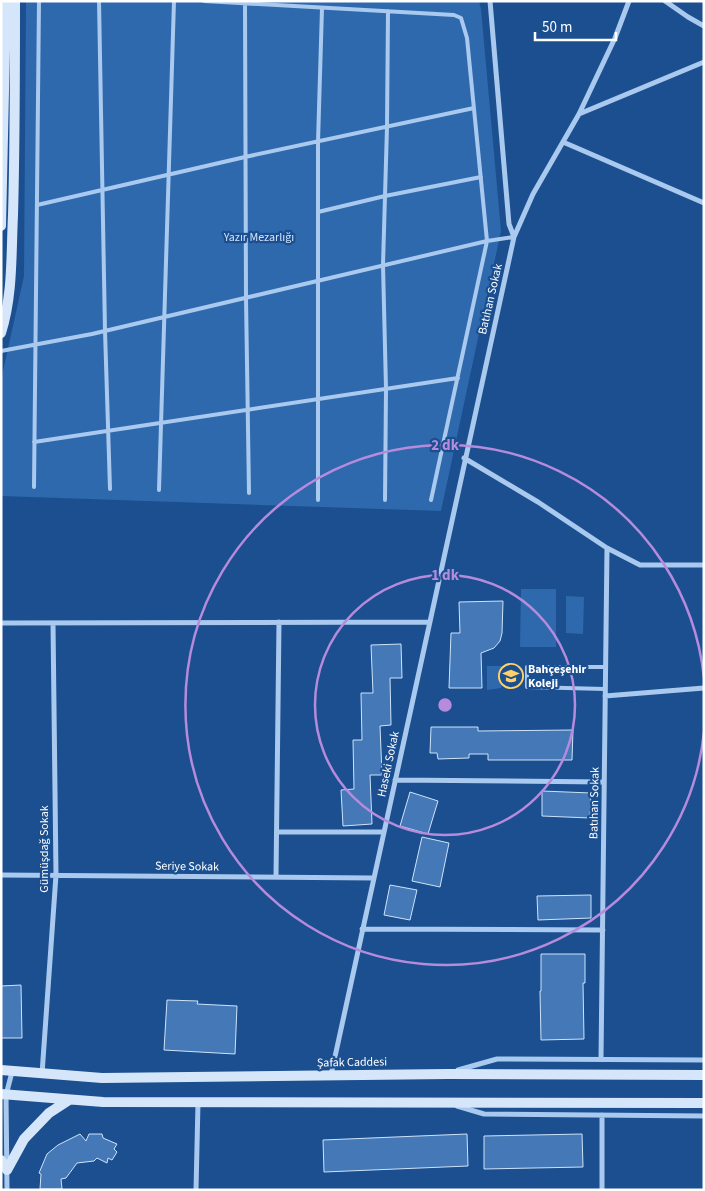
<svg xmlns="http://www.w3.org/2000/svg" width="705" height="1191" font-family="'Source Sans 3',sans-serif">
	<rect width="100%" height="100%" fill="#1b4f8f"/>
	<path fill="#2e69ad" d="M26,1H479L481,9L501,231L441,511L1,496V380L24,276Z
		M521,589H556V647H520Z
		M566,596L584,597L583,634L566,633Z
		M487,666H504L503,684L501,688L487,690Z"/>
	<path fill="#4478b7" stroke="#cfe3fa" d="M503,601L502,633L500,641L494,648L481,653L482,688H449L451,633H460L459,602Z
		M401,644L402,678H390L391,725L380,726L382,775H370L372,824L343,826L341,790L354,789L353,740H362L361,693H373L371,645Z
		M431,727H478V731L573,730L572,760H488V754H469V758L438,759L437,753H430Z
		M542,791L591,793L590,818L542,816Z
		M410,792L438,801L428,834L400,826Z
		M422,837L449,843L440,887L412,881Z
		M390,885L417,890L410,920L384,915Z
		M591,895V918L538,920L537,896Z
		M541,954H585V983H583L584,1039L541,1040L540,991H541Z
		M21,985L22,1038H1V986Z
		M167,1000L198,1001L197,1004L237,1006L235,1054L164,1050Z
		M80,1134L86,1141L89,1134H102L103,1138L117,1144L114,1149L117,1152L112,1160L108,1158L107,1163L97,1158L94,1161L77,1163L66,1178L61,1179L62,1189H40L41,1174L39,1173L47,1154L58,1145Z
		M467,1134L468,1166L324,1172L323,1140Z
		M582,1134L583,1167L484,1169V1136Z"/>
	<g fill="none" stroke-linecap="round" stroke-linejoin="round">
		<path stroke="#a9c9ee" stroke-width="4" d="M99,1L105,331L110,489
			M204,1L454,15L461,18L467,38L487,241L431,500
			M245,4L246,298L249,493
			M37,205L245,157L474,108
			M318,212L385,196L481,177
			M1,351L92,334L487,241L514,237
			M34,442L458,378
			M34,487L39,1
			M159,490L174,1
			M318,500V142L322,8
			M385,500L386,389L383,265L387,127L388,11
			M605,689L527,687V667H606"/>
		<path stroke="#a9c9ee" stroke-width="5" d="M490,1L509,224L514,237
			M665,1L688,17L704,26
			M579,114L704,62
			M563,142L704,203
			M464,458L538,502L607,548L640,565H704
			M1,623L429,622
			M605,696L704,688
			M395,780L604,782
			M277,832H383
			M1,875L373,878
			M276,877L279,622
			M362,929L603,930
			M601,1059L607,548
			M458,1070L497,1059L704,1060
			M42,1074L56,875L53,623
			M331,1075L514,237L533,194L579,114L615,38L629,1
			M457,1106L484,1114L704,1116
			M602,1115V1190
			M7,1190L6,1095L12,1072
			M196,1190L198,1103"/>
		<path stroke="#d6e6fa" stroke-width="10" d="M1,226L6,1
			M1,333C13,295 11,255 13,215C15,144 15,73 15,1
			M1,1070L102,1078L448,1074L704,1075
			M1,1094L103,1102L704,1103
			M1,1160L7,1170L24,1139L49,1113L69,1100"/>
	</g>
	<g fill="none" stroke="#b68bdc" stroke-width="2.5">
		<circle cx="445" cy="705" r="130"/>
		<path d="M704 732A260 260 0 1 1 704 678"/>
	</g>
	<defs>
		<symbol id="school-ring" viewBox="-11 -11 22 22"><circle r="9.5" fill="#1b4f8f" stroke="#ffd166" stroke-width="1.5"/><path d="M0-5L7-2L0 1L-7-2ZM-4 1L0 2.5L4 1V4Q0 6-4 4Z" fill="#ffd166"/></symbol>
	</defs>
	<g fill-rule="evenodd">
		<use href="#school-ring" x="497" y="662" width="28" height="28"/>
	</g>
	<g text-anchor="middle" stroke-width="4.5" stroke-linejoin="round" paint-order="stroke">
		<g font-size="12" fill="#cfe3fa" stroke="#1b4f8f">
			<text x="259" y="241">Yazır Mezarlığı</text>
		</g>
		<g font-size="12" fill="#fff" stroke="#1b4f8f">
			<text transform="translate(490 299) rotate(-77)" y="4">Batıhan Sokak</text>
			<text transform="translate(388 764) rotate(-78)" y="4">Haseki Sokak</text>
			<text transform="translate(594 803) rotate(-89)" y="4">Batıhan Sokak</text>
			<text transform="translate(44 849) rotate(-90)" y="4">Gümüşdağ Sokak</text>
			<text transform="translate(187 866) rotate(1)" y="4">Seriye Sokak</text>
			<text transform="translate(352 1062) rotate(-1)" y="4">Şafak Caddesi</text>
		</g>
		<g font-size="12" font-weight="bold" fill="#fff" stroke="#1b4f8f" text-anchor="start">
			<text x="528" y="673">Bahçeşehir<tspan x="528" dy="14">Koleji</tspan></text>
		</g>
	</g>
	<circle cx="445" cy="705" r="8" fill="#b68bdc" stroke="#1b4f8f" stroke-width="2.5"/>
	<g font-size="15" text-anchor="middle" font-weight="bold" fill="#b68bdc" stroke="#1b4f8f" stroke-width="4.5" stroke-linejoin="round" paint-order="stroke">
		<text x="445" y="450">2 dk</text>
		<text x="445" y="580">1 dk</text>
	</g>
	<rect width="705" height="1191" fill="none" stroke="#ffffff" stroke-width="5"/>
	<path d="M535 32v8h81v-8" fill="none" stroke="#ffffff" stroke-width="2.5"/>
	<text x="542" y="32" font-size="15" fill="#ffffff" stroke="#1b4f8f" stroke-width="4" paint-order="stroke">50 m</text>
</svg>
